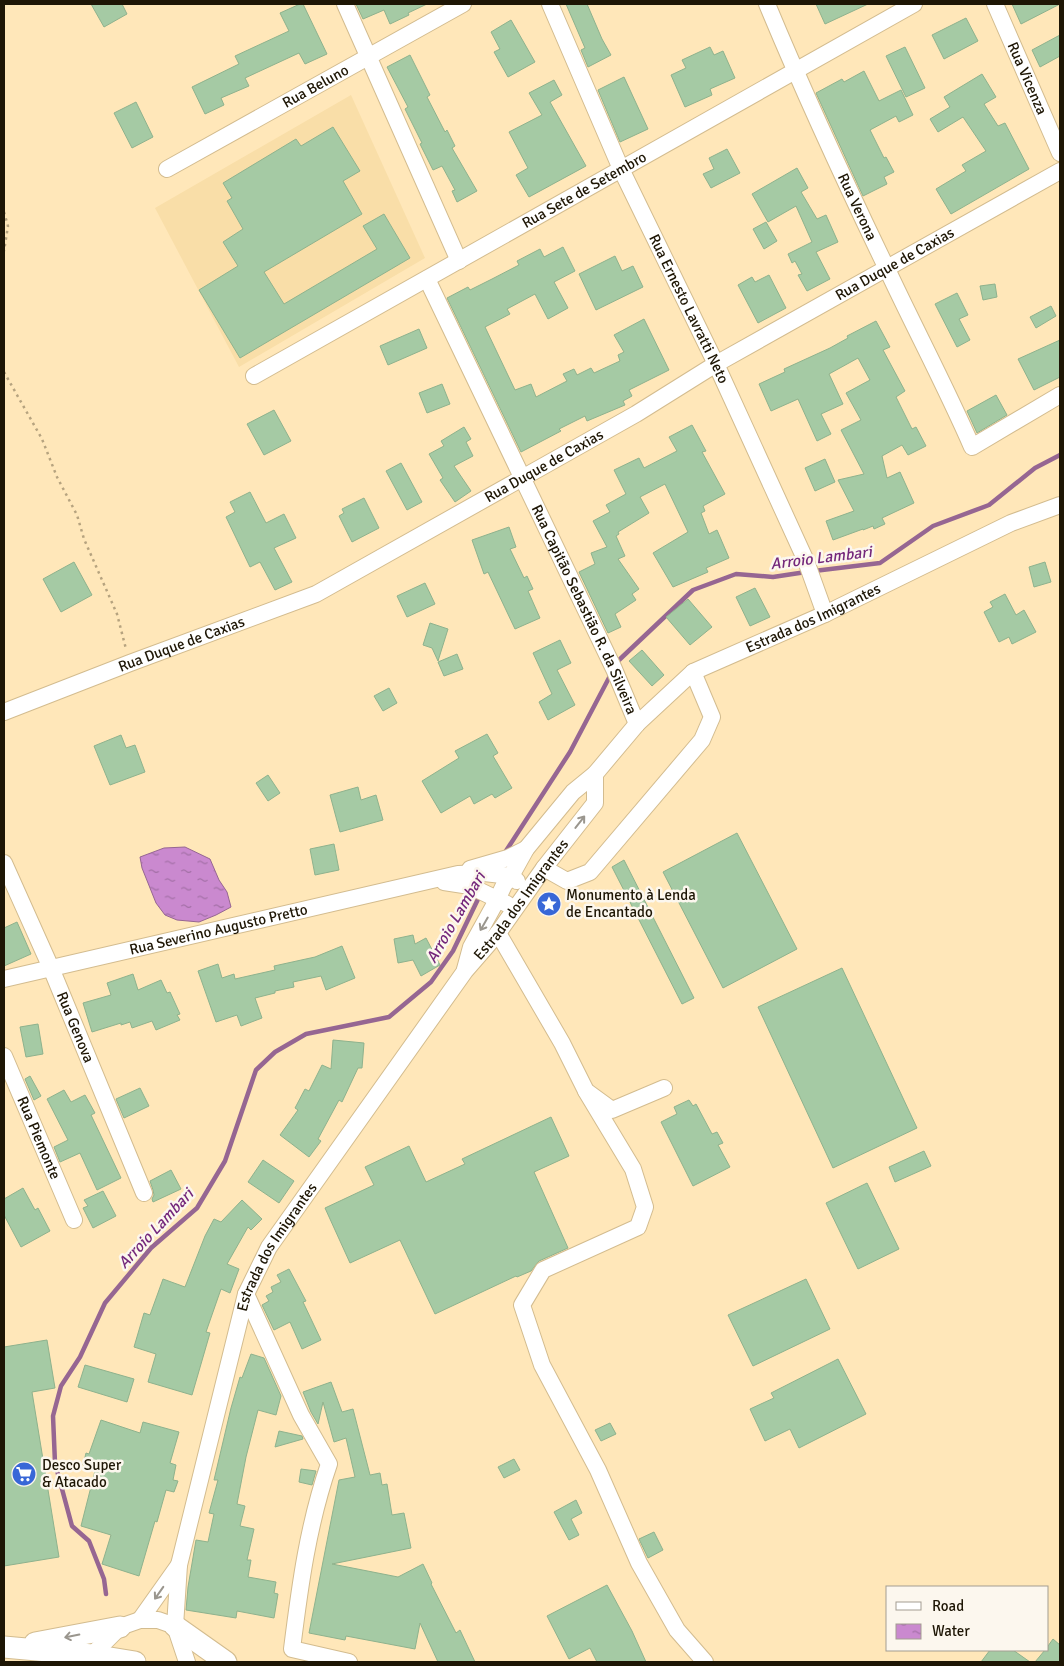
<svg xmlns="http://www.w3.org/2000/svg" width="1064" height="1666" font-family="Signika,sans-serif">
	<defs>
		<pattern id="water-ripples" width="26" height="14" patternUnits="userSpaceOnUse" patternTransform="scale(1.25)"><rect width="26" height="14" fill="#ca89cf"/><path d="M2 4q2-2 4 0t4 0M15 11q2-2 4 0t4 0" fill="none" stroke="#a36fa6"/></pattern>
	</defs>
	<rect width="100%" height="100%" fill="#ffe7b9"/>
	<path fill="#f9dea8" d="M351,95L425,258L239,367L155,208Z"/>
	<path fill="url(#water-ripples)" stroke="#966692" d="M185,847L210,859L219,880L227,892L231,907L216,915L199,922L177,920L165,915L156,903L142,868L140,857L164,848Z"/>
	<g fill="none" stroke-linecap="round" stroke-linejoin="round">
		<path stroke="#966692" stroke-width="4.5" d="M814,571L880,563L933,526L989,505L1035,468L1060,455
			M616,665L618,661L693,590L736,574L773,577L806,572
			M504,854L570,752L611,674
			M106,1594L104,1579L89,1541L72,1526L55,1463L53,1416L61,1386L80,1357L105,1303L151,1248L197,1208L225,1161L256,1070L275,1052L306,1034L389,1017L431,982L453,951L480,895"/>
	</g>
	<path fill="#a5caa4" stroke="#8eb28d" d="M91,4H122L127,14L104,27Z
		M300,4H303L327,54L305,64L299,53L245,78L249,86L221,98L224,105L205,114L192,87L239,64L235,56L289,31L280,13Z
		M356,4H427L408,13L409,15L390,24L384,10L363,19Z
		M566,4H587L602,39L611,55L588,67L581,50L585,48Z
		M816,4H868L825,24Z
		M1012,4H1060L1021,24Z
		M966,18L978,41L944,59L932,35Z
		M511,20L535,62L508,77L494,52L500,49L491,32Z
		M1060,35V56L1040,67L1032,50Z
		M710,47L714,55L723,51L735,78L710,89L712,95L685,107L671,75L686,68L682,60Z
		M905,47L925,88L906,97L886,56Z
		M410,55L430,95L427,97L445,132L447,130L455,146L452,148L477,191L457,202L452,191L455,190L442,166L433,170L420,144L422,143L405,109L408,107L387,67Z
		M864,71L879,101L901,90L913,115L899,122L896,116L870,130L884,158L886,157L894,172L884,177L887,184L863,196L816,93L842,79L844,82Z
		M982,74L996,97L984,104L998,126L1005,123L1029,169L951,214L936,189L966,171L962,165L986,151L963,117L938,132L930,119L950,107L944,97Z
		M624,77L648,129L620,142L598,90Z
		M554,80L562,95L550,102L586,166L529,197L516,175L528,168L509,132L542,115L529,93Z
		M136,102L153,137L132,148L114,113Z
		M333,127L360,171L343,181L362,214L264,272L284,304L377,249L363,226L384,214L410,258L240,358L199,290L238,266L223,242L243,229L227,201L232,198L223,183L296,139L301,146Z
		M727,149L740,173L711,188L703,174L714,169L709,158Z
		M797,168L808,188L801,192L817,219L826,215L838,242L816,252L830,279L807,291L798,275L802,274L795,261L792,263L788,254L812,242L796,206L768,222L752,194Z
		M766,222L777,241L764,249L753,229Z
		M563,247L575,271L554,282L568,308L548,319L535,294L507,309L510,314L485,327L515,390L531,384L536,397L567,381L563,374L574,369L577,375L591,368L594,373L620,361L618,355L624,352L614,335L644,319L669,370L629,390L632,396L623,401L625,405L587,421L585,416L559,429L561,431L521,452L447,298L468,287L470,290L492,279L519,265L517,261L540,249L544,257Z
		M615,256L622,271L633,266L643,287L596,310L579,274Z
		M769,275L786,308L758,323L738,285L752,277L755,282Z
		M995,284L997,297L983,300L980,286Z
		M957,293L968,315L959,319L970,340L957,347L935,304Z
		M1051,306L1056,316L1036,328L1030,317Z
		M876,321L890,347L883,350L905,391L896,397L912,429L916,427L926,446L908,455L902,445L882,456L887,478L900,472L914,503L882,518L885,524L874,529L873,526L863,530V529L833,540L826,521L854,511L838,480L864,474L841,430L861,420L846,393L870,380L858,358L829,374L843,404L821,414L831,434L817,441L798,399L771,411L759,384L785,372L784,369L830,348L848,338L847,336Z
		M419,329L427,348L388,365L380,346Z
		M1060,340V377L1034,390L1018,359Z
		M442,384L450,404L427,413L419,393Z
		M996,395L1007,415L977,433L967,411Z
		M274,410L291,441L264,455L247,424Z
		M692,425L706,451L702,452L725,494L703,506L705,511L701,513L709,534L717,530L729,558L706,568L708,572L673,587L653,553L688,532L665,484L640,497L649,513L618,532L619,534L616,536L625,556L618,559L639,589L632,594L636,600L615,614L621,627L608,633L579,572L595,564L591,553L607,547L593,521L610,512L606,505L626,494L614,470L639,458L644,468L677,451L669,437Z
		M464,427L471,439L466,442L473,456L454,466L471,491L455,502L440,480L443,478L429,454L444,446L441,441Z
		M825,459L835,482L815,491L805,468Z
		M401,463L422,502L407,510L386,471Z
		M250,492L266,523L284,514L296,538L274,548L292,582L275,590L260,562L250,567L226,517L235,512L230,502Z
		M364,498L379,528L352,542L339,516L344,513L342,509Z
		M509,527L516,547L510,549L524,578L527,576L533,589L528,591L540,618L515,629L488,572L484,574L472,540Z
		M74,562L92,595L61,612L43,579Z
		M1045,562L1051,582L1034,587L1029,567Z
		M425,583L435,604L407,617L397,596Z
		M755,588L770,617L750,626L736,597Z
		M1005,594L1016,615L1024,610L1036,632L1012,644L1009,637L999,642L984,612L993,607L990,602Z
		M688,599L712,627L690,645L666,617Z
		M430,623L448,629L438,661L432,648L423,645Z
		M560,640L571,663L557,670L575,705L548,720L539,702L552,694L533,653Z
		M642,650L664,675L652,686L629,661Z
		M457,654L463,669L444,676L438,662Z
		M389,688L397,703L383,711L374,696Z
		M487,734L498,753L493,756L512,788L495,798L492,794L474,804L470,796L441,813L422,781L459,758L455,751Z
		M121,735L126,748L135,745L145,772L110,785L94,746Z
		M268,775L280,793L268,801L256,783Z
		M358,787L361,800L376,795L383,820L340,832L330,795Z
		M737,833L797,949L723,988L663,872Z
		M334,844L339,870L315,875L310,849Z
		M624,860L694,998L682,1004L612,867Z
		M17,922L31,954L4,966V928Z
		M413,935L415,944L426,938L440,965L421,976L413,960L398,963L394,939Z
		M342,946L355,978L326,990L321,976L293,982L294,987L275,991V993L255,998L262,1018L241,1026L237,1015L216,1022L198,971L218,964L222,978L234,974L235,979L275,970L274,966L315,957Z
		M842,968L917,1128L833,1168L758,1007Z
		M133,974L138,990L161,980L167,993L170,992L180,1014L177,1015L180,1020L156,1030L152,1021L132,1028L130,1022L121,1025V1023L92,1032L83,1003L111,995L107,983Z
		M38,1024L43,1054L26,1057L20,1027Z
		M333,1040L364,1043L362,1068H358L342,1102L339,1100L318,1139L321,1141L309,1157L280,1135L298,1110L295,1108L305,1089L309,1091L322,1065L331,1069Z
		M30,1076L41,1096L34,1100L25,1079Z
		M140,1088L149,1106L124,1118L116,1099Z
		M64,1090L71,1102L85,1095L95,1113L91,1115L121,1178L97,1190L80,1153L60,1162L54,1147L68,1140L47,1099Z
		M689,1100L693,1106L696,1104L712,1134L717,1132L723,1143L718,1145L730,1167L693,1186L661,1122L677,1114L674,1107Z
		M551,1117L569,1156L534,1172L568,1248L539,1261L531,1271L517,1277L516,1276L435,1314L400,1240L350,1263L325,1208L374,1185L365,1167L409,1146L426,1182L465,1164L462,1159Z
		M924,1151L931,1166L895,1182L889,1167Z
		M263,1160L294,1181L279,1203L248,1182Z
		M171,1170L181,1189L153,1202L152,1199L154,1195L153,1190L150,1181Z
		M867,1183L899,1249L858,1269L826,1203Z
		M23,1188L35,1210L38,1208L50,1231L21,1247L4,1215V1199Z
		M103,1191L116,1216L93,1228L83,1208L88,1206L84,1200Z
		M242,1200L262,1219L251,1230L248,1227L227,1264L239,1269L230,1293L221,1289L206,1332L210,1333L192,1395L148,1382L156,1354L134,1347L144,1313L150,1315L163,1279L185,1287L205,1236L214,1219L221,1222Z
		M289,1269L306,1301L303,1302L321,1340L302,1349L290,1322L274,1330L262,1305L269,1301L266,1296L273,1292L271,1287L281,1282L277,1275Z
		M806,1279L830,1329L753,1366L728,1315Z
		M47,1340L55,1388L32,1392L59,1557L4,1566V1347Z
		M251,1354L264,1358L281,1396L276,1415L258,1410L246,1457L237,1504L245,1506L240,1526L254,1529L247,1560H251L248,1577L276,1582L274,1593L278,1594L274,1618L237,1611L236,1618L186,1610L188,1587L196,1540L208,1542L214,1514L209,1513L218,1480H214L231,1408L240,1377L242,1378Z
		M838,1359L866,1414L799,1448L790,1429L765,1441L750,1409L774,1398L771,1393Z
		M85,1365L134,1379L127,1402L78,1387Z
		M331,1382L342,1412L353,1409L370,1475L380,1473L382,1485L387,1484L392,1515L404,1513L411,1548L332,1564L398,1577L423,1564L432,1583L431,1584L456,1633L460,1630L475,1662H438L420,1623L415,1649L346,1636L345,1640L309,1633L339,1480L355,1477L346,1438L334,1442L323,1402L318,1424L311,1412L303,1392Z
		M101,1420L140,1433L143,1422L179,1432L170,1463L176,1465L173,1480L178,1481L174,1492L166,1490L157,1522L155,1521L139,1576L102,1564L111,1535L81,1526L96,1467L83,1465L86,1453L89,1454Z
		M610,1423L616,1434L601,1441L595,1430Z
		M279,1431L302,1436L303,1439L275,1447Z
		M514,1459L520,1470L504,1478L498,1467Z
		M301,1469L316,1471L312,1485L299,1482Z
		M576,1500L582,1513L571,1519L579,1535L569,1540L554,1512Z
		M654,1532L663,1550L648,1558L639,1539Z
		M607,1585L632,1631L646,1662H597L590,1648L569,1659L547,1616Z
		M1053,1639L1060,1645V1662H1035L1045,1650H1048V1646Z
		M990,1650H1013L1030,1662H981Z"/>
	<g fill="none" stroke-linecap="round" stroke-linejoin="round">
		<defs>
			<g id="minor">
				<path d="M345,4L459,261"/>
				<path id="s1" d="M550,4L621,169L716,364L806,561L825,614"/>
				<path id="s2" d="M767,4C804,93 845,182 887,269C915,329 946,387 972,447L1060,395"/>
				<path id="s3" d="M995,4L1060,153"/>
				<path id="s4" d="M167,169L463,4"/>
				<path id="s5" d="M427,279L614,669L637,724"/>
				<path id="s6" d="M254,376L914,4"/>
				<path id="s7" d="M4,712L130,663L316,594L636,414L716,364L1060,171"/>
				<path id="s8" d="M4,863L51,968L144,1193"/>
				<path d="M544,868L567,881L590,872L702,740L712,717L693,672"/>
				<path d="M470,869L508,858L526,849"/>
				<path d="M444,882L470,886L507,904"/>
				<path d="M498,933L562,1043L586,1091L612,1110L664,1088"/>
				<path id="s9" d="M465,969L471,947L497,900L504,885L511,876L526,849L573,792L595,774L637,724L693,672L825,614L1011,523L1060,505"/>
				<path id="s10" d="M4,979L458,874L484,873L511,876L517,881"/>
				<path id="s11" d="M4,1056L74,1220"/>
				<path d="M586,1091L633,1169L645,1207L638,1227L543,1270L522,1305L542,1365L598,1470L639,1563L677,1630L705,1662"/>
				<path d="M246,1294L301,1415L329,1464C308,1525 300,1585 292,1649L349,1662"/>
				<path d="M140,1620L179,1565"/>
				<path id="s12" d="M175,1626L179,1565L246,1294L269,1247L465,971L498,933L544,868L595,803V774"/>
				<path d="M90,1662L92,1655L120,1627L140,1620H158L175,1626L187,1662"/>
			</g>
			<path id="major" d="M175,1626L226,1662
				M35,1643L120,1627
				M4,1647L92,1655L135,1662"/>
		</defs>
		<use href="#minor" stroke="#d3bc8f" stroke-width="18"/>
		<use href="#major" stroke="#d3bc8f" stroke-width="23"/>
		<path stroke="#b6a37f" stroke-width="2.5" stroke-dasharray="2.5 4" stroke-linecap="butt" d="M4,212L8,226L4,251
			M4,372L42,439L57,477L77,515L84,539L117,614L126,649"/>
		<use href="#minor" stroke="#fff" stroke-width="16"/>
		<use href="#major" stroke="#fff" stroke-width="21"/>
	</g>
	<defs><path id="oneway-shaft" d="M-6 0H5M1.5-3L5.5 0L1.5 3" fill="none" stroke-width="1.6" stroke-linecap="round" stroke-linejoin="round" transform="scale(1.25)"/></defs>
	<g stroke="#9a968e">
		<use href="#oneway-shaft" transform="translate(580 822) rotate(-52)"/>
		<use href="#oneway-shaft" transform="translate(484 924) rotate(120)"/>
		<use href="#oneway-shaft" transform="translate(159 1593) rotate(125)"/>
		<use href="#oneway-shaft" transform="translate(72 1636) rotate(169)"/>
	</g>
	<defs>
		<symbol id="sight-disc" viewBox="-11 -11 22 22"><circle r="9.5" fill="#3867d7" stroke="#fcf7ee"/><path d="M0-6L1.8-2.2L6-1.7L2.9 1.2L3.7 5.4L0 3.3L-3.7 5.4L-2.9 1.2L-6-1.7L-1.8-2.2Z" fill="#fff"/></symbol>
		<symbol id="supermarket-disc" viewBox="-11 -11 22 22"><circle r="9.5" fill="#3867d7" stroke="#fcf7ee"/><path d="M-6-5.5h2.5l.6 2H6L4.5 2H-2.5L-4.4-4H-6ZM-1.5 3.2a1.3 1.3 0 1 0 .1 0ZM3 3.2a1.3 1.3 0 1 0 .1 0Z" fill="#fff"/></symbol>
	</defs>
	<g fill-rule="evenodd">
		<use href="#sight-disc" x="535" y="890" width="28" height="28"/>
		<use href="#supermarket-disc" x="10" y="1460" width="28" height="28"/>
	</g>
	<g text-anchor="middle" stroke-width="5" stroke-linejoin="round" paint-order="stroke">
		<g font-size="15" fill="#1e1605" stroke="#fcf7ee">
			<text dy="5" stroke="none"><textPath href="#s3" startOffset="81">Rua Vicenza</textPath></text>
			<text dy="5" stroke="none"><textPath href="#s4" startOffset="170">Rua Beluno</textPath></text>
			<text dy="5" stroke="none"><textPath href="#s6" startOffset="379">Rua Sete de Setembro</textPath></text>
			<text dy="5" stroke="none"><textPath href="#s2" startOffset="222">Rua Verona</textPath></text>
			<text dy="5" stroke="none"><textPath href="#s7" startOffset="1000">Rua Duque de Caxias</textPath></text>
			<text dy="5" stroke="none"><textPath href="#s1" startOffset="335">Rua Ernesto Lavratti Neto</textPath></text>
			<text dy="5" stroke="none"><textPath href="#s7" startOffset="595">Rua Duque de Caxias</textPath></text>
			<text dy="5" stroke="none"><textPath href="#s5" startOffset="366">Rua Capitão Sebastião R. da Silveira</textPath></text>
			<text dy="5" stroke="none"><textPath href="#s9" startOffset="511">Estrada dos Imigrantes</textPath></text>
			<text dy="5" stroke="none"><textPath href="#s7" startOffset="190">Rua Duque de Caxias</textPath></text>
			<text dy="5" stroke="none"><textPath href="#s12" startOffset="822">Estrada dos Imigrantes</textPath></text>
			<text dy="5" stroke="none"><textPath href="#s10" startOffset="220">Rua Severino Augusto Pretto</textPath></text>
			<text dy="5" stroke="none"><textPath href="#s8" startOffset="179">Rua Genova</textPath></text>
			<text dy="5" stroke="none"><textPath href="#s11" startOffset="89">Rua Piemonte</textPath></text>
			<text dy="5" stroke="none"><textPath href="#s12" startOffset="396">Estrada dos Imigrantes</textPath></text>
		</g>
		<g font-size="15" fill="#1e1605" stroke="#fcf7ee" text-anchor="start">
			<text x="566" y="900">Monumento à Lenda<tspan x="566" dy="17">de Encantado</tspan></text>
			<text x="42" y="1470">Desco Super<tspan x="42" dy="17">&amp; Atacado</tspan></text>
		</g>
		<g font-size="16" font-style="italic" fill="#74277b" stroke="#fcf7ee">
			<text transform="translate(821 557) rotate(-7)" y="6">Arroio Lambari</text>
			<text transform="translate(455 917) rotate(-60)" y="6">Arroio Lambari</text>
			<text transform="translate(155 1228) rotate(-47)" y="6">Arroio Lambari</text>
		</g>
	</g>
	<rect width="1064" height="1666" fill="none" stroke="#1e1605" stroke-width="10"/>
	<rect x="886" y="1586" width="162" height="65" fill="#fcf7ee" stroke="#a39d91"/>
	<rect x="896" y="1602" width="25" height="8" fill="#ffffff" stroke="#a39d91"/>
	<text x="932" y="1611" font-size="15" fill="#1e1605">Road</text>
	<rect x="896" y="1624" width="25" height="15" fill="url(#water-ripples)" stroke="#a39d91"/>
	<text x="932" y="1636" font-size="15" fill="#1e1605">Water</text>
</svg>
